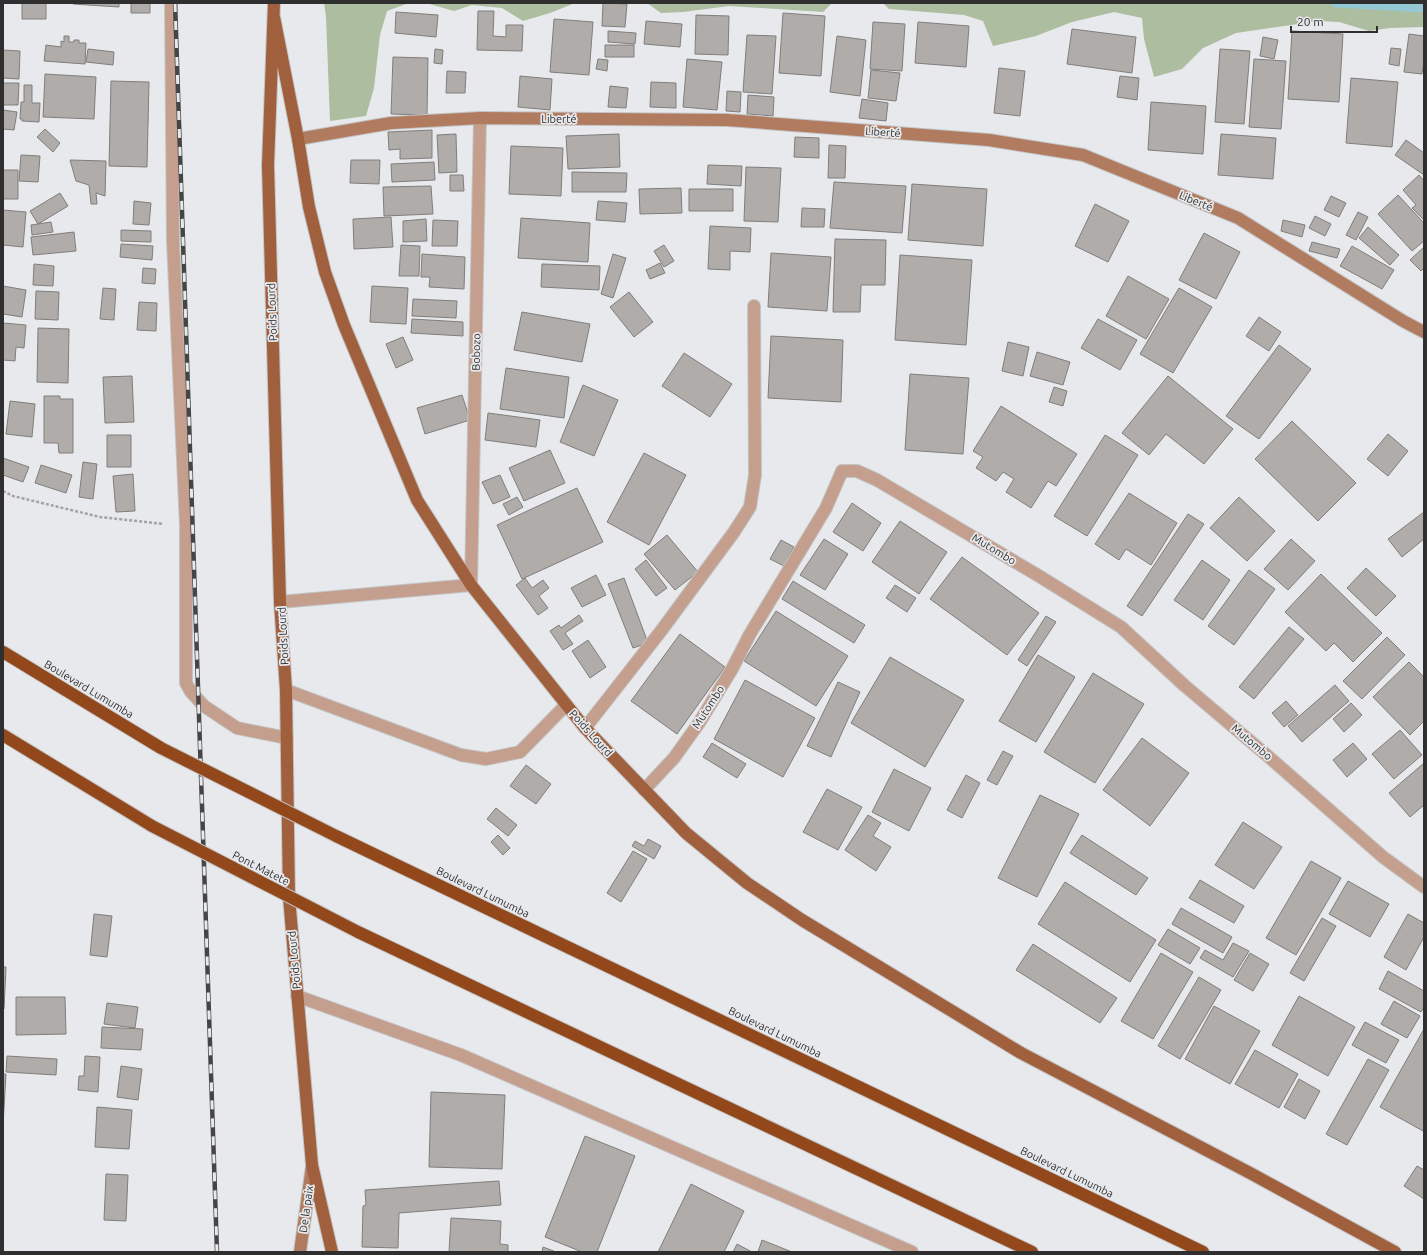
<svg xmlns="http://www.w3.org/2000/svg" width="1427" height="1255" font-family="Ubuntu,sans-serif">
	<rect width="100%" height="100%" fill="#e8e9ec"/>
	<path fill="#acbda0" d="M324,3H575L550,13L523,21L502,8L472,5L454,11L426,3L406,4L387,11L380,35L374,88L366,116L330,121L326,17Z
		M647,3H832L823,12L729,6L683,12L661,13Z
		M883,3H1424V27L1390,28L1369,31L1339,22L1319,21L1236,33L1203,48L1182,69L1154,77L1144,39L1142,18L1114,12L1072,22L1036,36L993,46L983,21L964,15L889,9Z"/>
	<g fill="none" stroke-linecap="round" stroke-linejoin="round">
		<path stroke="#94c8d2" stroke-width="9" d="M1336,3L1424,8"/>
	</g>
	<path fill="#afaca9" stroke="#807e7b" d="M22,3H46V19H22Z
		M73,3H119V7L73,4Z
		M131,3H150V13H131Z
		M603,3L627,4L625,27L602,26Z
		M478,11H494L493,36L506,37V25H523L522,51L477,50Z
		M396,12L438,15L436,37L395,33Z
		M783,13L825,16L821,76L779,73Z
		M696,15L729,16L728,55L695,54Z
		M554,19L593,22L589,75L550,72Z
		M646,21L682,24L680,47L644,44Z
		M873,22L905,24L902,71L870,69Z
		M918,22L969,26L966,67L915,63Z
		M1072,29L1136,37L1132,73L1067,64Z
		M608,31L636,33L635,44L608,42Z
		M1292,31L1343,34L1339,102L1288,99Z
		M1409,34L1424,36V61L1422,74L1404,72Z
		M747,35L776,36L772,94L743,92Z
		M64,36H69V42H74V40H79V43H86L85,64L44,61L46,45L61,47V41L64,42Z
		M837,36L866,40L860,96L830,92Z
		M1263,37L1278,40L1274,59L1260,56Z
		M605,45H634V57H605Z
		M1391,48L1401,49L1399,66L1389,64Z
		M88,49L114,52L113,65L86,62Z
		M435,49L443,50L442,64L434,63Z
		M1220,49L1250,51L1244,124L1215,122Z
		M3,50L20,51L19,79L3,78Z
		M393,57L428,58L427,115L391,114Z
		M598,59L608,60L607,71L596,69Z
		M687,59L722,62L717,110L683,107Z
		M1254,59L1286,61L1281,129L1249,127Z
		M999,68L1025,71L1020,116L994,113Z
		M871,70L900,73L896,101L868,98Z
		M447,71L466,72L465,93H446Z
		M45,74L96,77L94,119L43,117Z
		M520,76L552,79L550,110L518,107Z
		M1120,76L1139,78L1137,100L1117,97Z
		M1351,78L1398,82L1392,147L1346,143Z
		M111,81L149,82L147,167L109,166Z
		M651,82L676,83V108L650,107Z
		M3,83H19L18,105H3Z
		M24,85H32V103H40L39,122L22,121V119H20L21,102H24Z
		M610,86L628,88L626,108L608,107Z
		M727,91L741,92L740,112L726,111Z
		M748,95L774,97L773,116L747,114Z
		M862,99L888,103L886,121L859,118Z
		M1151,102L1206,106L1203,154L1148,150Z
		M3,110L17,112L14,130L3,129Z
		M45,129L60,143L53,152L37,137Z
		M432,130V158L400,159V149L389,150L388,132Z
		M456,134L457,172L439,173L437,135Z
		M619,134L620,167L568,169L566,136Z
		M1221,134L1276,138L1273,179L1218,175Z
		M795,137L819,138V158L794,157Z
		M1406,140L1424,153V175L1395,155Z
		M829,145L846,146L845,178H828Z
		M511,146L563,148L561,196L509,194Z
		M21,155L40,156L38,182L19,181Z
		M70,160L106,161L105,196L96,193L97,204H91L89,185L76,181Z
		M351,160H380L379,184L350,183Z
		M434,162L435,180L392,182L391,164Z
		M708,165L742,166L741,186L707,184Z
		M746,167L781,168L778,222L744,221Z
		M3,170H18V199H3Z
		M572,172L627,173L626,192H572Z
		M450,175H463L464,191H450Z
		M1419,175L1424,181V220L1412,208L1416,205L1403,190Z
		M834,182L906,186L902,233L830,228Z
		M912,184L987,189L983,246L908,240Z
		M431,186L433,214L384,216L383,187Z
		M681,188L682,213L640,214L639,189Z
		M689,189H733V211H689Z
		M60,193L68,206L38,224L30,211Z
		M1398,195L1424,223V241L1412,251L1378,214Z
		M1331,196L1346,203L1339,217L1324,210Z
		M134,201L151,203L149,225L133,224Z
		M598,201L627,203L625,222L596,220Z
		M1095,204L1129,221L1108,262L1075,246Z
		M802,208L825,209L824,227H801Z
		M3,210L26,212L23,247L3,245Z
		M1358,212L1368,217L1356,240L1346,235Z
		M1315,216L1331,224L1325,236L1309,228Z
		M391,217L393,247L354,249L353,219Z
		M521,218L590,223L588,262L518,258Z
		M426,219L427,241L403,242V221Z
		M433,220L458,221L457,246H432Z
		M1283,220L1305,225L1302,237L1281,231Z
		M51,222L53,232L32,235L31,225Z
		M710,226L751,228L750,252L730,251V270L708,269Z
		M1368,227L1399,255L1390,265L1359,238Z
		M121,230L151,231V242L121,241Z
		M74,232L76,251L33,255L31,237Z
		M1204,233L1240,252L1216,299L1179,280Z
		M835,239L886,240L885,285H861L860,312H833Z
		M1312,242L1340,249L1337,258L1309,251Z
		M121,244L153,246L152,260L120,257Z
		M401,245L420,246L419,276H399Z
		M664,245L674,261L664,267L654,251Z
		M1352,246L1394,270L1382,289L1340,266Z
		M1424,247V268L1421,271L1410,260Z
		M771,253L831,257L827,311L768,307Z
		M422,254L465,257L464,289L429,287L430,277H421Z
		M613,254L626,258L613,298L601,294Z
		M900,255L972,260L966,345L895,340Z
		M660,263L665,273L650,279L646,270Z
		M34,264L54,266L53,286L33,285Z
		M542,264L600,266L599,290L541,287Z
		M143,268L156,269L155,284L142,283Z
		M1128,276L1169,299L1146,339L1106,316Z
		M3,286L26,290L22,317L3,314Z
		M372,286L408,288L406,324L370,322Z
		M103,288L116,289L114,320L100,319Z
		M1179,288L1212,307L1173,373L1140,354Z
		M36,291L59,292L58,320L35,319Z
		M629,292L653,322L634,337L610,307Z
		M413,299L457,301L456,318L412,316Z
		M139,302L157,303L156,331L137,330Z
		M522,312L590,324L582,362L514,350Z
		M1259,317L1281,332L1269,351L1246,336Z
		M412,319L463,322V336L411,333Z
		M1098,319L1137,340L1120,370L1081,348Z
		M3,323L26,325L24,348L16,347L15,361L3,360Z
		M38,328L69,329L68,383L37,382Z
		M771,336L843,340L841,402L768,398Z
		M403,337L413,360L396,368L386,344Z
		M1008,342L1029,347L1023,376L1002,371Z
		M1279,345L1311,369L1259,439L1226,416Z
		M1037,352L1070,362L1063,385L1030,376Z
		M684,353L732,384L710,417L662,386Z
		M506,368L569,377L564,418L500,409Z
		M910,374L969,378L963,454L905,450Z
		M132,376L134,422L105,423L103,377Z
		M1168,376L1233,429L1204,464L1166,434L1149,455L1122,433Z
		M583,385L618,400L594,456L560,442Z
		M1054,387L1067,391L1063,406L1049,402Z
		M462,395L470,420L425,434L417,408Z
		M44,396H60V399H73V453H59L58,443H44Z
		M10,401L35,404L32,437L6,434Z
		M1001,406L1077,454L1056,486L1048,481L1031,508L1006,492L1014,479L1003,472L996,481L976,468L983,457L973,451Z
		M488,413L540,420L536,447L485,440Z
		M1292,421L1356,483L1318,521L1255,459Z
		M1388,434L1408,451L1388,476L1367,459Z
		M107,435H131V467H107Z
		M1105,435L1138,455L1087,536L1054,516Z
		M550,450L565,483L524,501L509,468Z
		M644,453L686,475L649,545L607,522Z
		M3,458L29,467L23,482L3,475Z
		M83,462L97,464L93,499L79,497Z
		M41,465L72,475L66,493L35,483Z
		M133,474L135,511L116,512L113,476Z
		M500,475L510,497L493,504L482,482Z
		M577,488L603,542L522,579L497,525Z
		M1129,493L1177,523L1151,565L1126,549L1119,560L1095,544Z
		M517,497L523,507L509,515L503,504Z
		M1239,497L1275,531L1247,561L1210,528Z
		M852,503L881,523L863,551L833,532Z
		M1424,512V539L1402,557L1388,539Z
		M1188,514L1204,524L1142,616L1127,606Z
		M900,521L947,552L919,594L872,562Z
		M667,535L698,572L675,590L644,554Z
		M824,539L848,554L825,590L800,575Z
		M1291,539L1315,561L1288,590L1264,569Z
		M781,540L794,547L784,566L770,559Z
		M962,557L1039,613L1007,655L930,599Z
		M646,560L667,588L656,596L635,569Z
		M1202,560L1230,580L1203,620L1174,600Z
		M1366,568L1396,596L1376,616L1347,588Z
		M1249,570L1275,589L1234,645L1208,626Z
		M1321,574L1382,633L1353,662L1334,643L1326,651L1285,612Z
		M596,575L606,595L582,607L571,588Z
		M525,578L532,588L543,580L549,588L539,596L548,608L538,615L516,585Z
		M624,578L648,643L633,648L608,584Z
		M793,581L865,625L854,643L782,599Z
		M895,585L916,598L907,612L886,598Z
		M776,611L848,656L816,706L744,661Z
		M579,615L583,621L565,633L573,644L563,650L550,631L559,625L561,628Z
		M1046,616L1056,622L1027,666L1018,660Z
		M1289,627L1304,639L1254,699L1239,687Z
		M680,634L725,667L677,734L631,701Z
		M1387,637L1405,655L1362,699L1343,681Z
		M588,640L606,667L590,678L572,651Z
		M1038,655L1075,677L1036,742L999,721Z
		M890,657L964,700L925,767L851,723Z
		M1409,662L1424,677V721L1410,735L1373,697Z
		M1093,673L1144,704L1095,783L1044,752Z
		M745,680L815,718L783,777L714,739Z
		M838,682L860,692L831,757L807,746Z
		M1335,685L1349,701L1302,742L1288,726Z
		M1286,701L1298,715L1284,727L1272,713Z
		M1351,703L1362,715L1344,732L1333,719Z
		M1400,730L1422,755L1394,779L1372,754Z
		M1142,738L1189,773L1150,826L1103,790Z
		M712,743L746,764L737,778L703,757Z
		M1353,743L1367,759L1347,777L1333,760Z
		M1003,751L1013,756L997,785L987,780Z
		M1424,763V805L1410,817L1389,793Z
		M526,765L551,784L536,804L510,786Z
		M894,769L931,788L909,831L872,812Z
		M966,775L980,783L962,818L947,810Z
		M827,789L862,807L838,850L803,832Z
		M1040,795L1079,814L1037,897L998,878Z
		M496,808L517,825L508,836L487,819Z
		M868,815L881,823L873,836L891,847L876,871L845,850Z
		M1243,822L1282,847L1254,889L1215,865Z
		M498,835L510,848L503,855L491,842Z
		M1082,835L1148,878L1136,895L1070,853Z
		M648,839L661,846L654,859L632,846L635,841L644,846Z
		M633,851L647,859L621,902L607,893Z
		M1311,861L1341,878L1296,955L1266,938Z
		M1200,880L1244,906L1234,923L1189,898Z
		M1348,881L1389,904L1370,937L1329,914Z
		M1065,882L1156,940L1130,982L1038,924Z
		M1181,908L1232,937L1223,953L1172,924Z
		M94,914L112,916L107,957L90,955Z
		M1408,914L1424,923V937L1406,970L1384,957Z
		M1322,918L1336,926L1304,981L1290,973Z
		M1168,929L1200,948L1190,964L1158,945Z
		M1233,943L1249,951L1233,977L1200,958L1205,950L1223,960Z
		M1033,944L1117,998L1100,1023L1016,970Z
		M1161,953L1193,972L1153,1039L1121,1021Z
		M1250,953L1269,964L1253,991L1234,980Z
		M3,967H6L4,1009H3Z
		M1388,971L1424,991V1007L1421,1012L1379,989Z
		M1199,977L1221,990L1180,1059L1158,1046Z
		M1299,996L1355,1027L1328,1076L1272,1045Z
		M16,997H65L66,1034L16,1035Z
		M1394,1001L1420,1016L1407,1038L1381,1024Z
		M107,1003L138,1007L135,1028L104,1024Z
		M1214,1006L1260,1031L1230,1084L1185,1059Z
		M1365,1022L1399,1040L1386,1063L1352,1045Z
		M102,1027L143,1029L141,1050L101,1048Z
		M1424,1029V1129L1423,1131L1380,1107Z
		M1255,1050L1298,1074L1279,1108L1235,1084Z
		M7,1056L57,1059L56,1075L6,1072Z
		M85,1056L100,1057L98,1092L78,1090L79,1076H84Z
		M1368,1059L1389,1070L1347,1145L1326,1134Z
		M121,1066L142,1069L138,1100L117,1097Z
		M3,1074H6L3,1125Z
		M1299,1079L1320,1091L1305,1119L1284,1107Z
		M431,1092L505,1095L502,1169L429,1167Z
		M97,1107L132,1110L129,1149L95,1147Z
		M585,1136L635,1156L597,1252H582L545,1237Z
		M1417,1166L1424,1170V1199L1404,1186Z
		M106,1174L128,1175L126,1221L104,1220Z
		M499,1181L501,1205L399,1213L398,1248L362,1247L363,1206L366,1205L365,1190Z
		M691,1184L744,1211L724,1252H658Z
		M451,1218L501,1221L500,1244L508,1245V1252H449Z
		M762,1240L792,1252H758Z
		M737,1244L752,1252H733Z
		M543,1247L556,1252H542Z"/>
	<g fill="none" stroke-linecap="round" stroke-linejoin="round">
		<defs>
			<path id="lane" d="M280,602L471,585
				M286,690L461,755L486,759L520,752L566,705"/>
			<path id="street" d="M171,3L173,241L186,526V683L191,692L204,706L237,728L287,738
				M471,585L480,118
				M585,728L661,631L734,532L750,507L755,475L754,306
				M644,790L674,758L699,723L732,669L750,634L826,508L842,471H857L877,480L1039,576L1121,627L1185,686L1270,758L1383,857L1424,887
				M297,996L461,1055L912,1252"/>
			<path id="secondary" d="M298,139L391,123L480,118L727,120L989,140L1083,155L1238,218L1403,321L1424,332
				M300,1252L312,1166"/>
			<path id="primary" d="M274,3L268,165L280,602L286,690L289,897L312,1165L332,1252
				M274,17L298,139L309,207L325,272L344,325L417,500L471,585L585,728L686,833L747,883L802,920L1021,1053L1250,1173L1395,1252"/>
			<path id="highway" d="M3,652L161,748
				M3,735L152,826
				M336,836L1203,1252
				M358,932L1032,1252"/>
		</defs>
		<use href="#lane" stroke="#c3c4c6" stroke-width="14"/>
		<use href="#street" stroke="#c3c4c6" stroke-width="14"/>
		<use href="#secondary" stroke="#c3c4c6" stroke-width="14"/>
		<use href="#primary" stroke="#c3c4c6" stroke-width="14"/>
		<use href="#highway" stroke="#c3c4c6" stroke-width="14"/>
		<path stroke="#a2a3a5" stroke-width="2.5" stroke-dasharray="3 2" stroke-linecap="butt" d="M3,491L13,496L100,517L164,524"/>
		<use href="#lane" stroke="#c59f8d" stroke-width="12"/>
		<use href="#street" stroke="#c59f8d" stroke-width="12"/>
		<use href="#secondary" stroke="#b17b5f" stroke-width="12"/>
		<use href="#primary" stroke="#a1603d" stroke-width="12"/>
		<use href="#highway" stroke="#93481b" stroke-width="12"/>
		<defs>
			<path id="rail" d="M175,3L217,1252"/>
		</defs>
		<use href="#rail" stroke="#454546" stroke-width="4.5"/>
		<use href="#rail" stroke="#e8e9ec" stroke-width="3" stroke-dasharray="9" stroke-linecap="butt"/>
		<defs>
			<path id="highway-bridge" d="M161,748L336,836
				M152,826L358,932"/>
		</defs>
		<use href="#highway-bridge" stroke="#c3c4c6" stroke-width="14" stroke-linecap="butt"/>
		<use href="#highway-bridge" stroke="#93481b" stroke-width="12"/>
	</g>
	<g text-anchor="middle" stroke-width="3.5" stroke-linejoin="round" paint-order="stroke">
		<g font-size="11" fill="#2f2f30" stroke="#e8e9ec">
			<text x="559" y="123">Liberté</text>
			<text transform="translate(883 132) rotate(4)" y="4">Liberté</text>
			<text transform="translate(1196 201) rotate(22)" y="4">Liberté</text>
			<text transform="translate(272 312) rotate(-92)" y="4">Poids Lourd</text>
			<text transform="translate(476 352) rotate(-89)" y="4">Bobozo</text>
			<text transform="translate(994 549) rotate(31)" y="4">Mutombo</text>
			<text transform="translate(283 636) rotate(-93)" y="4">Poids Lourd</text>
			<text transform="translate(89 689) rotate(31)" y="4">Boulevard Lumumba</text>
			<text transform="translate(708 707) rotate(-57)" y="4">Mutombo</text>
			<text transform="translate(591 733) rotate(48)" y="4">Poids Lourd</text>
			<text transform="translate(1252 742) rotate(40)" y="4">Mutombo</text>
			<text transform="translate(261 868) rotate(27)" y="4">Pont Matete</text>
			<text transform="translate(483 892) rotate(26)" y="4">Boulevard Lumumba</text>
			<text transform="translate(294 960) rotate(-95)" y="4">Poids Lourd</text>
			<text transform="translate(775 1032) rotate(26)" y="4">Boulevard Lumumba</text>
			<text transform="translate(1067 1172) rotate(26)" y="4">Boulevard Lumumba</text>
			<text transform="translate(306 1209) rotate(-82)" y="4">De la paix</text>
		</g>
	</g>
	<rect width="1427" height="1255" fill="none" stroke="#2f2f30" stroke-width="8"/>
	<path d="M1291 26v6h86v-6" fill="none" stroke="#2f2f30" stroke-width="2"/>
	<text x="1297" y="26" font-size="12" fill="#2f2f30" stroke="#e8e9ec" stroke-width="3" paint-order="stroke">20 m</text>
</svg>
